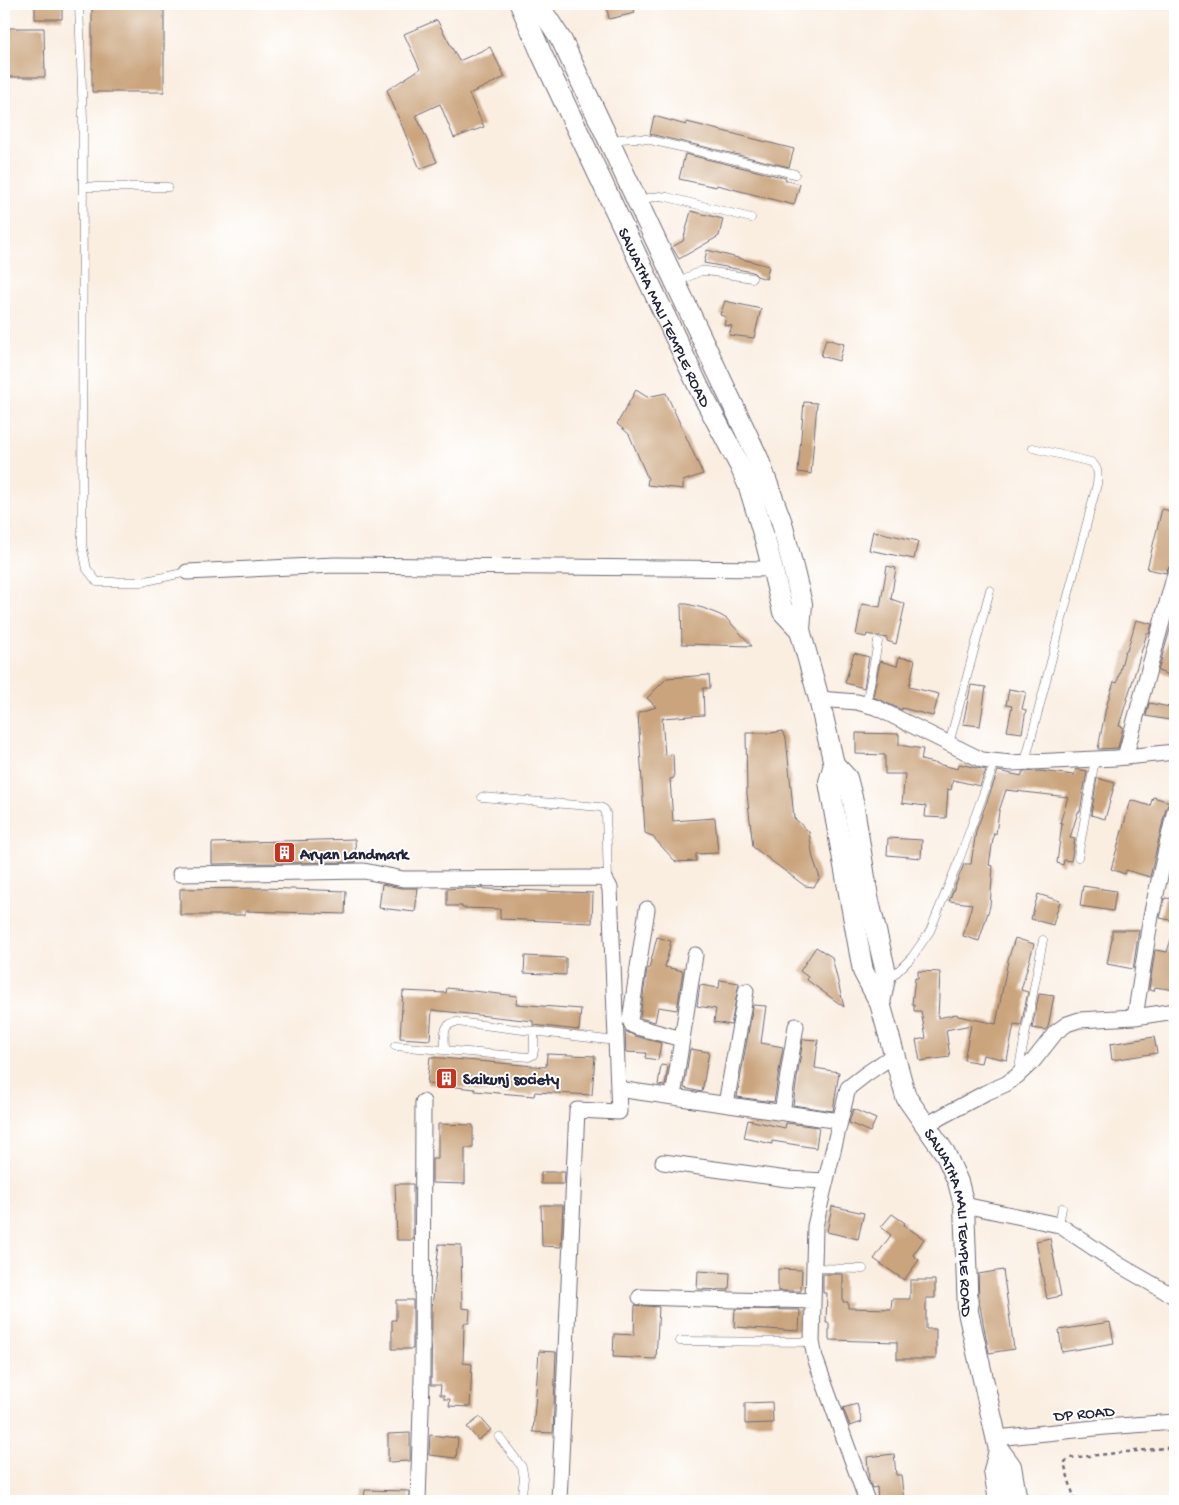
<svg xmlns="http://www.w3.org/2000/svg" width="1179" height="1505" font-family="'Gochi Hand',sans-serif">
	<rect width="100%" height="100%" fill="#fff"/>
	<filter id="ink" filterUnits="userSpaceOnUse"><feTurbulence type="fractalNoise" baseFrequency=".02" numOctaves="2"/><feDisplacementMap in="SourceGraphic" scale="10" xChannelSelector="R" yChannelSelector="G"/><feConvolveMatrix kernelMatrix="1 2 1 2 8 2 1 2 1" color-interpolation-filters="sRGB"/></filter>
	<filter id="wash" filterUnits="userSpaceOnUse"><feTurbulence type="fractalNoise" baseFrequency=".0096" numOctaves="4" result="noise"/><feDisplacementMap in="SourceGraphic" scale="20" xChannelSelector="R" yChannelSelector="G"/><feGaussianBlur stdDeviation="1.12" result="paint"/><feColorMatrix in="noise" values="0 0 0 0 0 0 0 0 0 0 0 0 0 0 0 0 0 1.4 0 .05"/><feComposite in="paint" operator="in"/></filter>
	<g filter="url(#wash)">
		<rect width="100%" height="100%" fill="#faeee1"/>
		<g id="blocks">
			<path fill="#caa47d" d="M35,4H62V19H35Z
				M92,4H164V92H92Z
				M606,4H633L635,13L609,19Z
				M437,20L459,61L490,47L505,77L469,94L484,127L454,138L440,104L416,115L437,162L420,169L387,90L420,69L404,34Z
				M4,28H44L45,77H5Z
				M654,116L686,125L687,122L794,149L789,167L650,134Z
				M685,154L786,178L785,180L800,184L794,205L717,185L716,187L679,179Z
				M691,211L723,219L719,236L679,259L672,247L683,241Z
				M707,250L769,266L766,279L757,276L753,272L704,263Z
				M725,301L761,309L754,338L729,335L732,326L724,325L726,317L720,315Z
				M826,339L844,344L839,361L821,356Z
				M636,390L647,397L666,393L703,474L683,481V489L647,485L648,479L629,434L617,424Z
				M804,402L817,403L811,474L798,472Z
				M1162,509L1175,512V556L1173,565L1168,568L1166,573L1147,569Z
				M873,531L918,541L914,559L869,550Z
				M887,566L896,568L891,599L905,604L896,644L887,641V638L867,634L866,637L856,635L862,604L880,607Z
				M681,604H687L703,608L720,615L727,619L752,646L682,644Z
				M1136,620L1152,624L1149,634L1147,633L1119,726L1123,727L1118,748L1098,749L1106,707L1114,682L1117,683L1125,651H1127Z
				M1171,626L1175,627V677L1158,671Z
				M854,653L869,657L864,688L845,683Z
				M899,657L915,660L909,687L939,694L933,716L902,708V710L873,697L880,661L897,666Z
				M709,675L710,688H703L704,715L662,718L665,755L673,754L674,778L670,779L673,821L715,818L718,853L696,854V861L676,862L652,836L645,833L638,713L656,707L647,698L667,678Z
				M971,685L986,687L980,726L963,724Z
				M1009,689L1026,692L1022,709L1026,710L1022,733L1007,731L1012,706L1006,705Z
				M1149,703L1175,708V721L1146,716Z
				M782,731L786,738L794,818L809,832L813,858L820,878L814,887L805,886L753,847L747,794L746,733H771Z
				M856,733L899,734V745L923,749L921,760L958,769L959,764L986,770L980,786L953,780L951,790L948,789L946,818L925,817L926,806L902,803L905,774H885V755L856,754Z
				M1076,769L1087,771L1080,812H1078L1070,838L1075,839L1071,861L1064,860L1063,865L1057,863L1062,823H1060L1068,797L1006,790L999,811L996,834L994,833L989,865L993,866L990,906L979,941L963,936L972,904L949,901L964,864H971L976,831L998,771L1022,776V772L1040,771L1074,775Z
				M1097,778L1115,783L1105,819L1091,815Z
				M1153,797L1170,802L1166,808L1150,877L1126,870L1125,874L1111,869L1131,800L1150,806Z
				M888,838L922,840L921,858L887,855Z
				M355,839L356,862L212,864V843Z
				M382,884L401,888H418L415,912L379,908Z
				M1083,886L1116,891L1113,911L1080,906Z
				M264,888L346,891L345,914L245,911V915H180V889Z
				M462,888L593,893L592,923L500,919V909L462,908V906H447V889Z
				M1038,894L1060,901L1053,925L1031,919Z
				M1165,898L1175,899V921L1160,918Z
				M1112,930H1139L1133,969L1107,964L1112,939Z
				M1173,933H1175V990L1155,987L1154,991L1149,990L1155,950L1167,952Z
				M657,937L671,941L665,967L683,971L677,1010L658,1007L655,1022L640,1018L647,968L649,969Z
				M1015,938L1034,944L1021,990L1028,992L1021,1026L1014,1025L1007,1060L983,1055L981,1063L964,1060L971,1025L946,1030L950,1057L920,1061L916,1040L926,1038L921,1011H914V1004H912L915,978H918V971L940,972L938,1018L957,1014L958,1016L996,1024L1008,960Z
				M816,947L832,957L844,1007L807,980L808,977L800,971Z
				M525,956L566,958V975L524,973Z
				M720,980L739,983L731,1025L714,1022L716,1009L697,1006L700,985L719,988Z
				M447,988L517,996L516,1004L581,1009L579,1030L533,1025V1021L432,1010L430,1040L400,1038L403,991L446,993Z
				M1039,994L1054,996L1048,1027L1045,1030L1032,1028Z
				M753,1005L766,1006L761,1043L783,1047L774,1102L737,1097Z
				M625,1031L635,1036L661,1043L658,1060L645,1058L646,1053L626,1052Z
				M1154,1037L1157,1053L1112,1060L1110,1044Z
				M803,1039L818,1040L815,1068L839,1072L833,1111L793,1105Z
				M690,1049L709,1052L702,1092L684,1088Z
				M547,1054L595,1056L592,1095L535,1092L534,1096L475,1091V1089L427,1084L430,1057L546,1067Z
				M661,1065L668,1066L665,1086L658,1085Z
				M853,1109L876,1119L870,1132L849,1123Z
				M748,1120L785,1128L786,1123L819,1127L816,1148L772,1141V1144L744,1138Z
				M438,1124L473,1125V1148H465V1184L432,1183V1159H438Z
				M541,1172H565L564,1184H541Z
				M395,1184H413V1240H397Z
				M541,1205H563L561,1247L542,1246Z
				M832,1206L864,1213L858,1239L827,1232Z
				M892,1214L905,1223L904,1225L924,1239L913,1255L919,1260L904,1280L874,1259L891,1235L881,1227Z
				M1050,1238L1061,1296L1047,1299L1036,1241Z
				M439,1244L461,1245L462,1308L470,1309L469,1323H464L463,1363L472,1364L470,1407L449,1406L450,1399H444V1395H440L441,1385H431L432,1308Z
				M778,1269L802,1270L801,1291H778Z
				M1003,1270L1014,1349L989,1353L979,1301L978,1274Z
				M698,1271L730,1273L729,1290L697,1289Z
				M823,1274H843V1302H848V1308L891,1309L892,1299H910V1280H935V1298H926V1329H936V1359H897V1342L829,1340V1323H826L827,1293H823Z
				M396,1300H413V1349H392V1320H396Z
				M635,1305L659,1307L656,1359L613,1357L614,1334L634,1335Z
				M735,1309L800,1310L799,1331L734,1327Z
				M1110,1322L1114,1343L1062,1352L1059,1330Z
				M539,1351L556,1352L553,1433L533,1432Z
				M772,1402L773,1423L745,1424V1403Z
				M857,1404L862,1422L850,1426L843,1408Z
				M480,1417L491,1430L478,1440L467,1427Z
				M410,1433V1461L388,1462V1434Z
				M430,1435L458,1438L456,1458L429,1455Z
				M894,1454L896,1475H901L904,1501H878L877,1487L872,1488L869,1480L867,1457Z
				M365,1490L409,1491V1501L364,1500Z"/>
		</g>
	</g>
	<g filter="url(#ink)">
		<use href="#blocks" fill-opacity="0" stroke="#6e6975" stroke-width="1"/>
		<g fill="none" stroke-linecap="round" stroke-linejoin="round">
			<defs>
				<path id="service" d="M79,4L83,120L82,544L87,569L97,582H142L187,572
					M609,140L633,138L646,139L795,174
					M83,187H168
					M638,200L660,196L667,197L751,218
					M677,282L701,271H707L752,278
					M866,705L878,642
					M949,744L990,590
					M1025,762L1097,484C1098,474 1099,468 1091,462L1033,448
					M482,797L600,807L604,809L606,813L608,881
					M1078,857L1095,759
					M889,980L912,957L930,931L959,860L995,762
					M395,1046L529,1057L533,1055L534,1050V1031
					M445,1049C445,1036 441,1024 457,1022L616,1041
					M1018,1073L1043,940
					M1059,1225L1062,1208
					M813,1268L863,1269
					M680,1341L812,1342
					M499,1437L522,1467L524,1478L521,1501"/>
				<path id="minor" d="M187,572L335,565L773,569
					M819,699L857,702L875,707L982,760L1011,763L1116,758L1175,752
					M1125,757L1175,574
					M180,874L364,871L403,879L598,878L605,879L610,888L618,1089
					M647,909L630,1020L632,1025L637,1027L682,1039
					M1135,1017L1151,916L1175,810
					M673,1097L695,955
					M726,1104L746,991
					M782,1112L796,1026
					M926,1125L985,1093L1006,1084L1017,1076L1034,1060L1056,1032L1067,1024L1079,1020L1135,1017L1175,1011
					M663,1162L787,1179L826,1181
					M964,1205L1059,1225L1121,1266L1175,1297
					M640,1297L767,1301L780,1300L813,1301
					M996,1438L1105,1427L1175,1422
					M418,1501L422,1379L423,1102
					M559,1501L577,1110L619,1112L618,1089L840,1121
					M867,1501L815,1358L812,1342L815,1226L848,1088L866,1074L894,1055"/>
				<g id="tertiary">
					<path id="s1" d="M520,4L542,55L701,392L740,466L749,487L766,543L783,612L800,630"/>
					<path id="s2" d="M538,4L562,41L758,458L782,523L802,604L800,630L819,699L834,764L829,782L863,971L880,1003L906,1097L945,1153L958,1182L964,1205L968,1312L999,1450L1011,1466L1017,1501"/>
					<path d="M834,764L847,778L853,801L868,897L886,973L880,1003"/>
					<path d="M999,1450L994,1471L999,1501"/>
				</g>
			</defs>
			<use href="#service" stroke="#6e6975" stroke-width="9"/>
			<use href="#minor" stroke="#6e6975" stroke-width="17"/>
			<use href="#tertiary" stroke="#6e6975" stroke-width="22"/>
			<path stroke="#6e6975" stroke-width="2.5" stroke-dasharray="4 4" stroke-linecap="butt" d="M1075,1501L1064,1463L1069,1458L1175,1447"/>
			<use href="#service" stroke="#fff" stroke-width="8"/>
			<use href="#minor" stroke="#fff" stroke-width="15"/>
			<use href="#tertiary" stroke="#fff" stroke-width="20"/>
		</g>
	</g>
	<defs>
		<symbol id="building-square" viewBox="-11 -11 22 22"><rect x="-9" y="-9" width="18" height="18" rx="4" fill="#c8321e" stroke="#fff"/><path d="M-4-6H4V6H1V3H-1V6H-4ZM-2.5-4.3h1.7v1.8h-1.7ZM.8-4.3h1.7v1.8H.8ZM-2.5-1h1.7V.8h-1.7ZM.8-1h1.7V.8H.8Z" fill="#fff"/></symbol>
	</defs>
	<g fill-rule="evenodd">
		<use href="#building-square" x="272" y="840" width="25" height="25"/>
		<use href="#building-square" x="434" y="1066" width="25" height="25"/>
	</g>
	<g text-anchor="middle" stroke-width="4" stroke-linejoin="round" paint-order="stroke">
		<g font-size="16" fill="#22223b" stroke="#fff">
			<text dy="6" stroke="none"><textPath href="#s1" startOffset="345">SAWATHA MALI TEMPLE ROAD</textPath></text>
			<text dy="6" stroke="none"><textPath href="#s2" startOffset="1304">SAWATHA MALI TEMPLE ROAD</textPath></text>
			<text transform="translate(1084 1412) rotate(-5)" y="6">DP ROAD</text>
		</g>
		<g font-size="16" font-weight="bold" fill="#22223b" stroke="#fff" text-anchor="start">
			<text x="300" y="859">Aryan Landmark</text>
			<text x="463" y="1084">Saikunj society</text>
		</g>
	</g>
	<rect width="1179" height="1505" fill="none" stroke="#fff" stroke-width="20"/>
</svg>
